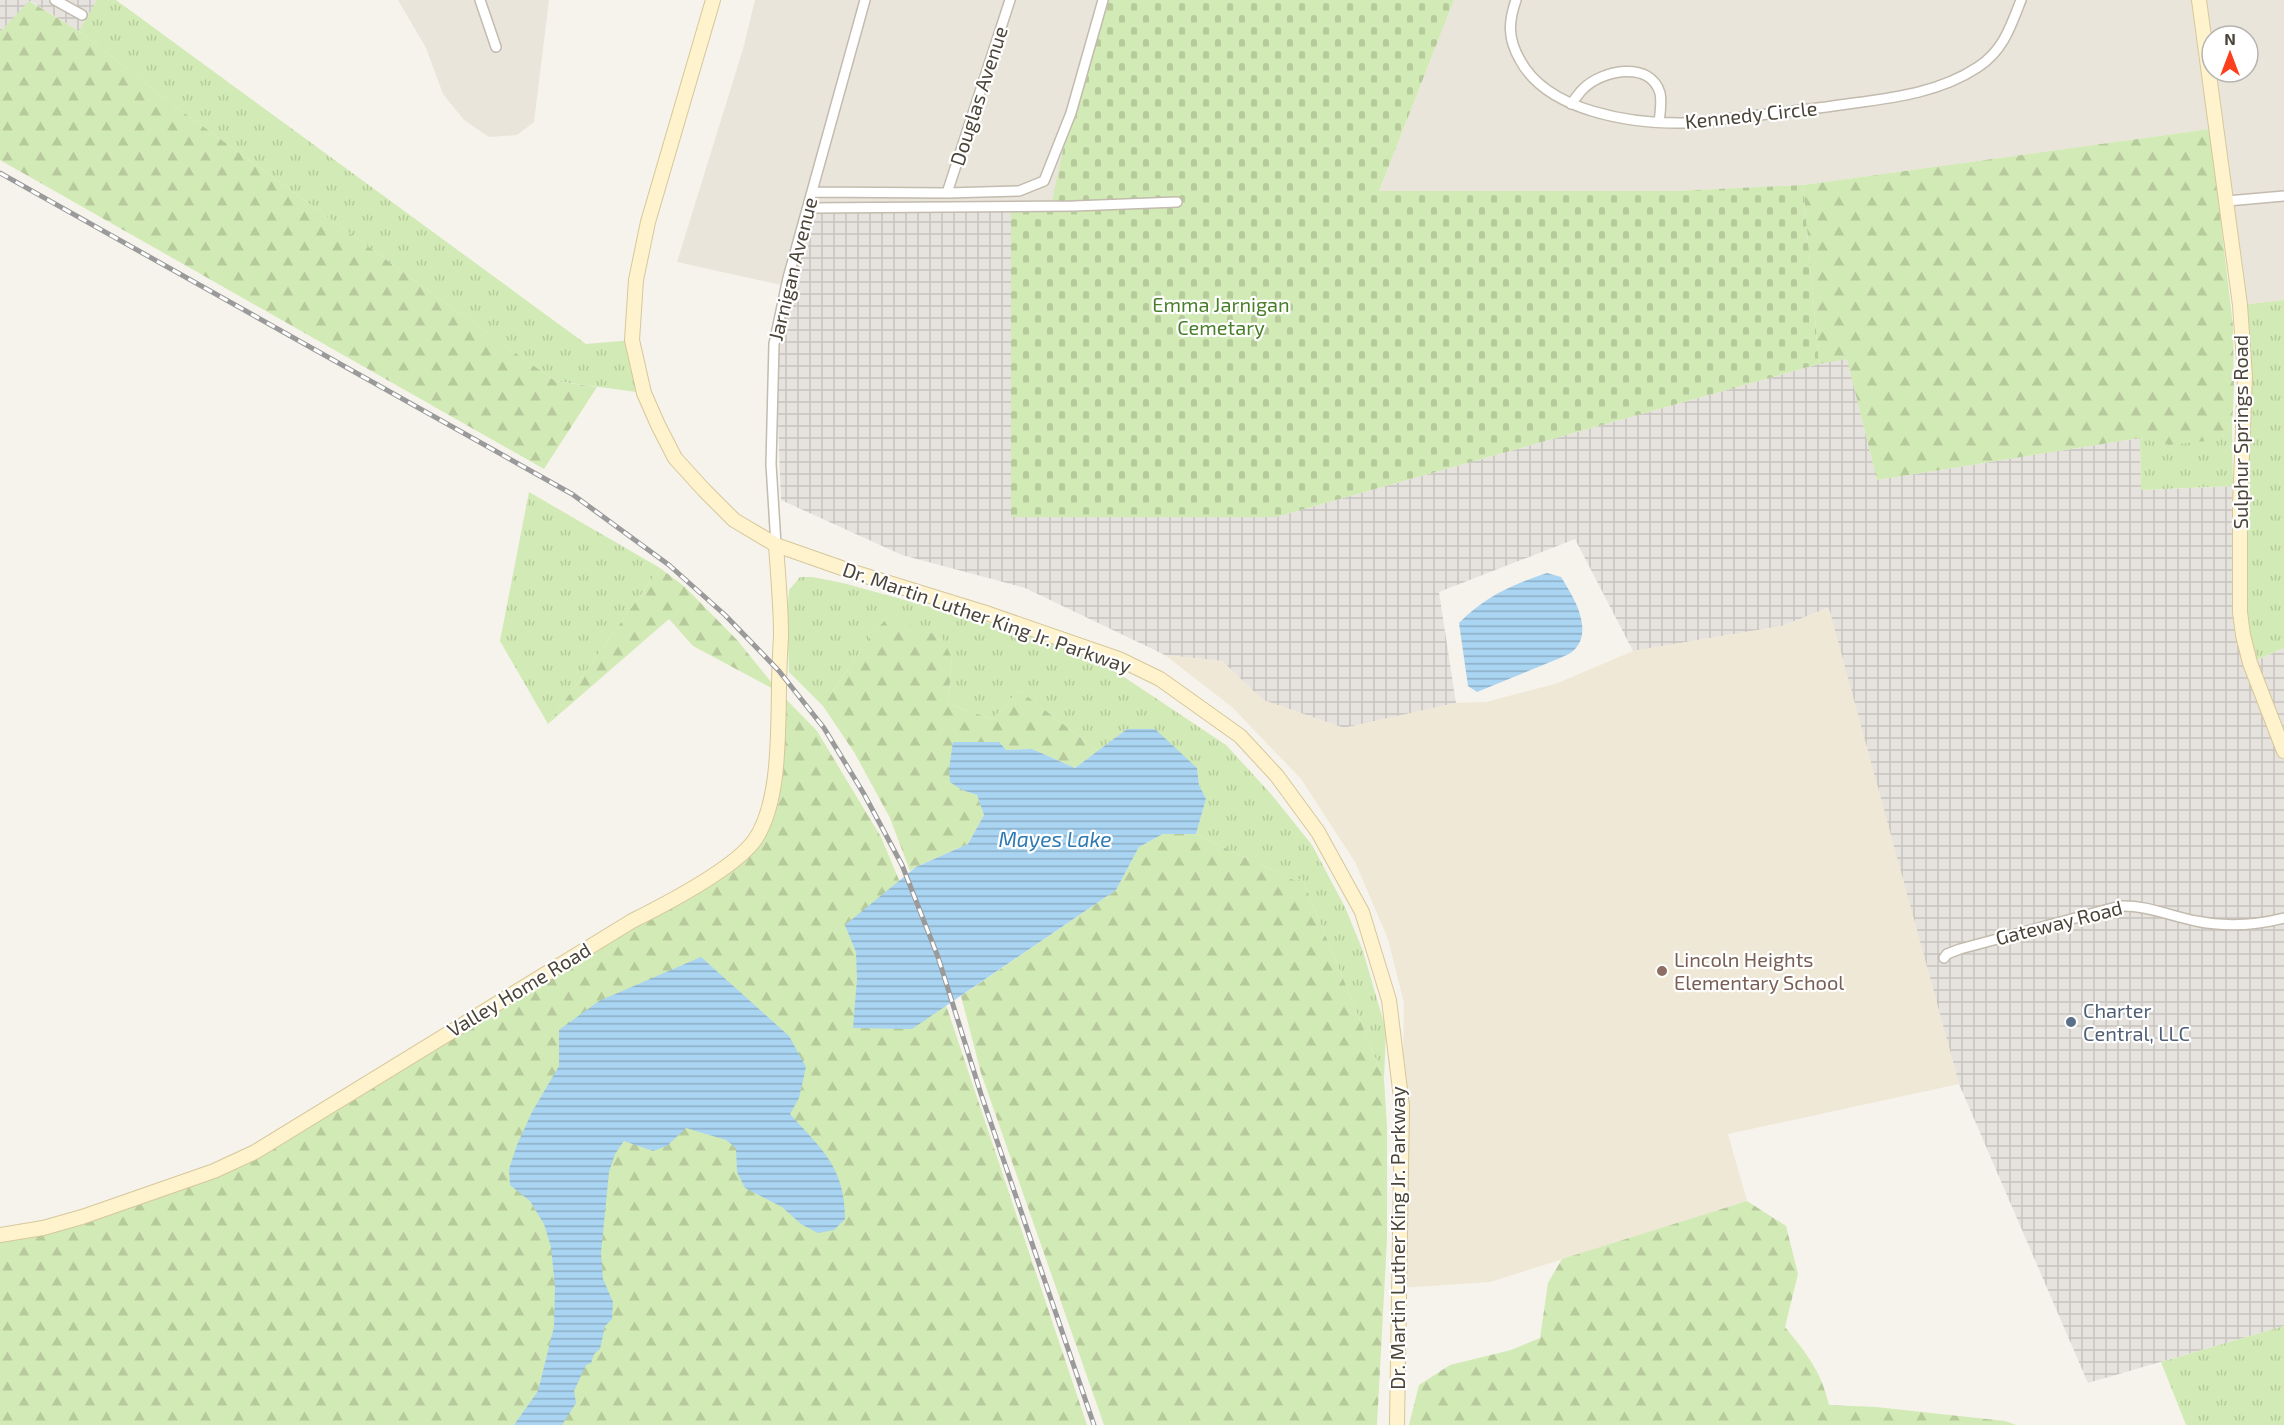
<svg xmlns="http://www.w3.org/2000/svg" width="2284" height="1425" font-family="'Exo 2',sans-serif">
	<defs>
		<pattern id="industrial-grid" width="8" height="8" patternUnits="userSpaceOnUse" patternTransform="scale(1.5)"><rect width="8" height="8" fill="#e6e2dd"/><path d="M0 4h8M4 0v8" fill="none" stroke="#c7c3be"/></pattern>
		<pattern id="grass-tufts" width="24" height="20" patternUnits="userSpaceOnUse" patternTransform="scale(1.5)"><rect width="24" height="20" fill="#d2eab5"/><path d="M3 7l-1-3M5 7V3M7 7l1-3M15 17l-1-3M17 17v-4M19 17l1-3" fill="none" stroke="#b6ca9c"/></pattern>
		<pattern id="forest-firs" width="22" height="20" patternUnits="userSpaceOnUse" patternTransform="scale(1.5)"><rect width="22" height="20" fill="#d2eab5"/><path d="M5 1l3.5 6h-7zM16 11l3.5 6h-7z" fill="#b6ca9c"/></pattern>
		<pattern id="cemetery-stones" width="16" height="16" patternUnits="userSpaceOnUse" patternTransform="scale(1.5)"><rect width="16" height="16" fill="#d2eab5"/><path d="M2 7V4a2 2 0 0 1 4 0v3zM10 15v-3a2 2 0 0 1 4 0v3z" fill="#b6ca9c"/></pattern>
		<pattern id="water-rules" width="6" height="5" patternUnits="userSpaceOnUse" patternTransform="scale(1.5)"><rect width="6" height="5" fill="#a9d4f2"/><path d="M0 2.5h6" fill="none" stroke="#8caec5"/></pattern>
	</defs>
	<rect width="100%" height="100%" fill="#f6f3ec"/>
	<path fill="#eae5da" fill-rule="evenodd" d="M398,0H549L534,122L517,135L489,137L464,120L443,94L426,48Z
		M755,0H1105L1051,206L786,286L677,262L743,49Z
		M1454,0H2284V300L2240,305L2210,129L1803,185L1674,191H1379ZM2212,36H2248V72H2212Z"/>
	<path fill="url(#industrial-grid)" d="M0,0H107L79,31L30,1L0,32Z
		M1011,207L1012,517H1276L1819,364L1847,358L1877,480L2140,438L2141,490L2241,486L2251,663L2284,648V1326L2088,1383L1959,1084L1828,608L1782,626L1633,651L1575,539L1439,592L1456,703L1344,728L1263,700L1222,661L1165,655L1025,588L902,555L781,500L776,373L780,335L808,208Z"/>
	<path fill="#efe8d6" d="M1829,608L1959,1084L1728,1134L1747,1201L1490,1282L1399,1288L1404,1003L1388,939L1355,862L1301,779L1233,708L1165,655L1222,661L1263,700L1344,728L1455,703L1486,702L1558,683L1633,651L1782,626Z"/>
	<path fill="url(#grass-tufts)" d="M97,0H116L586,344L632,340L644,393L555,381L443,301L164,98L79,31Z
		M2284,300V648L2250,663L2243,635L2240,305Z
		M2232,426L2233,486L2141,490L2140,438L2170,445L2225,435Z
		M529,492L660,568L548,724L500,641Z
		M800,577H812L843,583L1046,639L1112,669L1226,745L1271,794L1312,845L1345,907L1363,951L1386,1030L1384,1079L1302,878L1296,881L1196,834L1206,799L1199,785L1197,768L1127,729L1098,751L1019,690L993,719L948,704L952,658L888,617L872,634L823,706L789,672L787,617L789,590Z
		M2284,1326V1425H2186L2161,1362Z"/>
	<path fill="url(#forest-firs)" d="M29,1L79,31L164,98L443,301L555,381L597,387L544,469L0,160V32Z
		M2210,129L2233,326L2234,389L2232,426L2225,435L2206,441L2169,445L2140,438L1877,480L1847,359L1819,364L1803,185Z
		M660,568L685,587L738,641L779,692L817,731L881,837L914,916L948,1011L1087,1425H0V1235L214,1171L746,850L768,809L779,692L693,646L669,619L548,724Z
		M888,617L942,637L952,658L948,704L993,719L1019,690L1098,751L1075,768L1032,749L1006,750L962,790L977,795L984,815L968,844L916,867L910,871L890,818L854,752L823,706L872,634Z
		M1163,834H1196L1296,881L1302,878L1384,1079L1387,1127V1239L1377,1425H1104L981,1073L961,996L1116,890L1139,847Z
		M1747,1201L1786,1226L1798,1274L1785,1327C1807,1354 1821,1371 1829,1405L1876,1407L2005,1421L2016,1425H1409L1419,1385L1450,1365L1511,1350L1540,1338L1548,1283L1562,1259Z"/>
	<path fill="url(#cemetery-stones)" d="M1103,0H1454L1379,191H1674L1803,185L1819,364L1276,517H1011V207L1051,206L1071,113Z"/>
	<path fill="url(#water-rules)" d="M1547,573L1561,577C1573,596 1595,631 1573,651C1570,654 1564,656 1560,658L1477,692L1468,686L1459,623C1484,597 1513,584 1547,573Z
		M1127,729H1155L1197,768L1199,785L1206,799L1196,834H1163L1139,847L1116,890L912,1029L853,1028L857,979L856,952L845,925L916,867L968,844L984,815L977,795L962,790L950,782L949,769L953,742H999L1006,750L1032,749L1075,768Z
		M701,957L789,1036L806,1067L799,1098L790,1114C822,1150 845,1167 845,1219L834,1230L818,1233L801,1224L782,1207L745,1188L737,1172L736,1148L726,1140L686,1128L667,1146L653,1151L624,1141L615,1154L609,1172L601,1253L603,1279L613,1302L612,1319L605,1326L600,1349L594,1354L591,1363L586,1365L574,1391L576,1403L562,1425H514L538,1391L554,1327L555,1287L551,1247L544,1224L530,1201L510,1185L509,1169L517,1145L532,1112L559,1066V1030L599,1001Z"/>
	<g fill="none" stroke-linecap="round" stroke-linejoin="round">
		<defs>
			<path id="street" d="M55,0L82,15
				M480,0L496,47
				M1516,0C1508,23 1508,39 1520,60C1548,112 1632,124 1686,123C1703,123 1719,119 1736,118C1766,114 1796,111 1826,107C1877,99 1933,97 1978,67C2003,51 2011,26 2021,0
				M1571,104C1575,99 1579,93 1583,89C1602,70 1650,60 1660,93C1662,102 1660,114 1659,122
				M812,192L947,193L1019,191L1044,181L1071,113L1103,0
				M947,193L1010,0
				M2227,201L2284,196
				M808,208L1074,206L1177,202
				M776,545L771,464L774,344L788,278L865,0
				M1944,958L1947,954L1960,949L2120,906C2147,905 2170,916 2196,921C2225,927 2256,925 2284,918"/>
			<path id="secondary" d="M713,0L648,222L636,280L632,340L644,393L658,425L675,458L704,490L734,520L776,545L853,572L989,614L1119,659L1160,679L1240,736L1277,776L1318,832L1362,912L1389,1000L1402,1106L1397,1425
				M2199,0L2240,305L2245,376L2240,506V612L2243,635L2250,663L2284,751
				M0,1235L43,1228L82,1217L214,1171L255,1152L632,921C664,905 733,869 754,841C780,805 778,734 779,690C779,672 780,654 781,636C781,605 778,575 776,545"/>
		</defs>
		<use href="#street" stroke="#c2bbae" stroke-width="12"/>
		<use href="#secondary" stroke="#d6c79b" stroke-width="16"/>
		<use href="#street" stroke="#fff" stroke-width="9"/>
		<use href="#secondary" stroke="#fff3cd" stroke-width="14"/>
		<defs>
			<path id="rail" d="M0,173L572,494L669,565L725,615L779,671L824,728L864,794L902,865L938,957L981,1094L1094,1425"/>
		</defs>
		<use href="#rail" stroke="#9a9a9a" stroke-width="5"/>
		<use href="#rail" stroke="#fff" stroke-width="3" stroke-dasharray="9" stroke-linecap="butt"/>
	</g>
	<circle fill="#8d6e63" stroke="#fff" stroke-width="2" cx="1662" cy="971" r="6"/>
	<circle fill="#5c6f8a" stroke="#fff" stroke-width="2" cx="2071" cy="1022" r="6"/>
	<g text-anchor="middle" stroke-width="4.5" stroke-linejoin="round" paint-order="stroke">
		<g font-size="20" fill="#4b4439" stroke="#fff">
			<text transform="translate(979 96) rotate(-72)" y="7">Douglas Avenue</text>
			<text transform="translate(1751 115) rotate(-6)" y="7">Kennedy Circle</text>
			<text transform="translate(793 269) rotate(-76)" y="7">Jarnigan Avenue</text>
			<text transform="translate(2241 432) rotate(-90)" y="7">Sulphur Springs Road</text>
			<text transform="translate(987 618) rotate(19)" y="7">Dr. Martin Luther King Jr. Parkway</text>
			<text transform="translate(2059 923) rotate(-14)" y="7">Gateway Road</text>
			<text transform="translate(519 990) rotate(-31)" y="7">Valley Home Road</text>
			<text transform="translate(1398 1238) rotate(-90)" y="7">Dr. Martin Luther King Jr. Parkway</text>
		</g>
		<g font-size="20" fill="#4a7f2a" stroke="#fff">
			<text x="1221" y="312">Emma Jarnigan<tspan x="1221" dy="23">Cemetary</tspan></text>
		</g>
		<g font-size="20" fill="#785e54" stroke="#fff" text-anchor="start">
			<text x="1674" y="967">Lincoln Heights<tspan x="1674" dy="23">Elementary School</tspan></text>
		</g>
		<g font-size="20" fill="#4e5e75" stroke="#fff" text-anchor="start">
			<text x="2083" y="1018">Charter<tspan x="2083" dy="23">Central, LLC</tspan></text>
		</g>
		<g font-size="21" font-style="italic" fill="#2e7ab2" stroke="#fff">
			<text x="1055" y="847">Mayes Lake</text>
		</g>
	</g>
	<g transform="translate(2230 54)"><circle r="28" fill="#ffffff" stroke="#b7b4b0" stroke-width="1.5"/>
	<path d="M0-4.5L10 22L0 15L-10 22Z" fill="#fc3f1d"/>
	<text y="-9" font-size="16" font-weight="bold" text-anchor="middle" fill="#4b4439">N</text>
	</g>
</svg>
